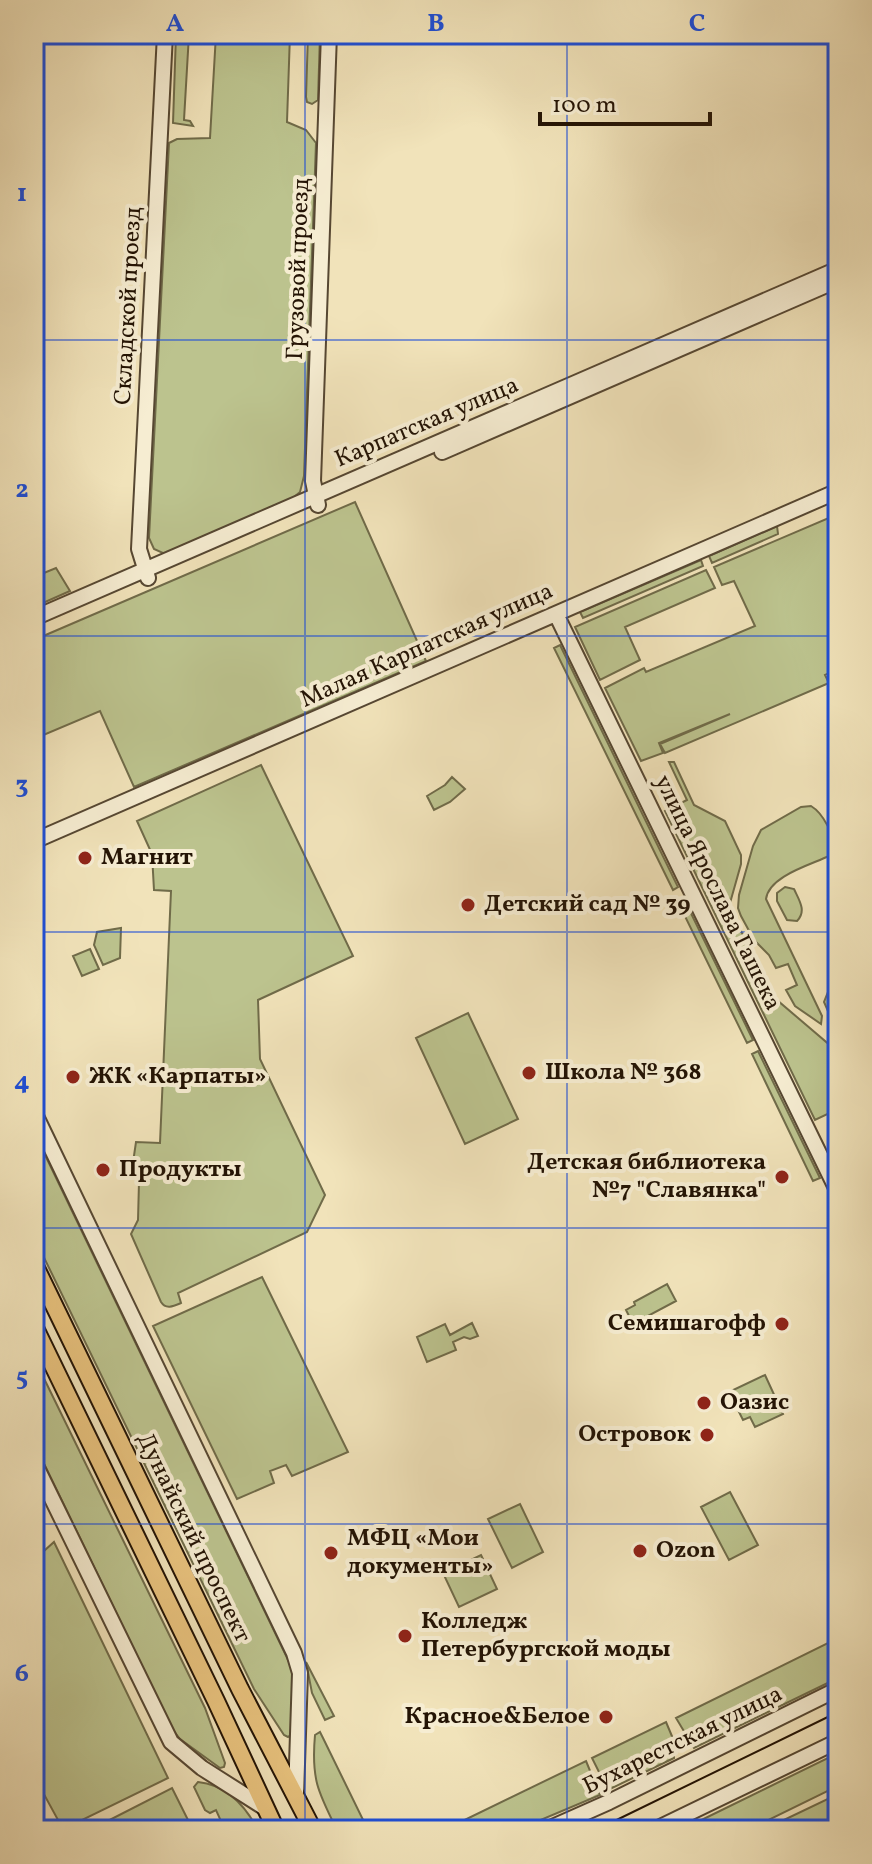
<svg xmlns="http://www.w3.org/2000/svg" width="872" height="1864" font-family="Vollkorn,serif">
<rect width="100%" height="100%" fill="#f1e3ba"/>
<filter id="stains"><feTurbulence type="fractalNoise" baseFrequency=".0025" numOctaves="4"/><feColorMatrix values="0 0 0 0 .2 0 0 0 0 .09 0 0 0 0 .02 0 0 0 .5 -.17"/></filter>
<radialGradient id="worn" r=".72"><stop offset=".6" stop-color="#630" stop-opacity="0"/><stop offset="1" stop-color="#630" stop-opacity=".3"/></radialGradient>
<path fill="#bcc38e" stroke="#706b49" stroke-width="2" d="M176,34H189L184,120L190,121L193,126L173,123Z
M216,34H290L287,122L306,130L316,143L304,476L300,492L288,502L165,554L154,549L149,538L169,143L177,139L210,138Z
M308,34H320L318,100L312,104L307,102L306,97Z
M355,502L426,661L134,787L100,711L34,739V640Z
M838,514V669L825,675L829,683L665,753L660,744L730,714L659,743L663,753L641,761L605,688L644,668L646,672L755,626L734,581L722,585L714,567Z
M777,526L778,534L712,563L709,556Z
M701,560L703,566L583,618L580,612Z
M56,568L70,591L34,607V577Z
M706,570L715,588L625,627L640,660L600,680L575,627Z
M560,645L678,887L673,890L554,648Z
M669,762H674L694,805L725,821L741,855V864L730,903L731,912L777,1000L832,1047L838,1058V1089L834,1090L836,1095L830,1098L836,1110L815,1120L665,811L687,800Z
M261,765L353,956L258,1000L260,1059L325,1195L307,1232L178,1293L181,1303C174,1306 166,1310 161,1302L131,1234L138,1220L139,1182L131,1176L136,1142L160,1143L171,891L154,890L152,854L137,821Z
M452,777L465,789L450,802L434,810L427,796L445,785Z
M811,806C823,813 835,836 835,851L829,856C810,865 769,876 766,899L822,1016L821,1024L795,1006L786,990L797,985L788,964L776,968L769,955L754,940L741,916L738,908L739,895L753,846L761,830L801,807Z
M785,887L794,889C799,900 807,911 797,921L787,920L777,901V893Z
M684,899L753,1040L747,1043L678,902Z
M121,928L120,958L103,965L94,945L97,932Z
M90,949L99,969L82,976L73,956Z
M838,986V1034L824,1002L828,992Z
M468,1013L518,1119L465,1144L416,1038Z
M758,1051L820,1178L813,1181L752,1054Z
M34,1132L291,1666L294,1680L292,1734L288,1737L284,1735L254,1689L34,1237Z
M262,1277L348,1452L292,1476L286,1465L270,1471L274,1483L237,1499L153,1326Z
M667,1284L676,1301L633,1324L626,1310L635,1305L634,1302Z
M472,1323L478,1336L470,1339L464,1337L453,1342L456,1350L427,1362L417,1337L445,1324L450,1335Z
M34,1358L205,1708L225,1763L224,1767L220,1768L180,1739L173,1730L34,1443Z
M765,1375L783,1414L755,1427L750,1417L743,1420L729,1392Z
M730,1492L758,1545L729,1560L701,1507Z
M520,1504L543,1552L512,1568L488,1519Z
M54,1542L168,1778L74,1824L58,1820L34,1776V1560Z
M481,1555L497,1589L459,1607L443,1573Z
M838,1638V1678L694,1748L676,1718Z
M306,1662L334,1716L325,1720L312,1693Z
M666,1722L674,1741V1758L608,1790L592,1758Z
M320,1732L323,1738L368,1830H337C318,1792 311,1779 315,1735Z
M838,1753V1786L748,1830H681Z
M586,1761L600,1795L517,1830H444Z
M198,1782C227,1785 245,1805 258,1830H225L216,1810L210,1813L205,1810L194,1787Z
M172,1788L193,1830H90Z
M838,1794V1830H763Z"/>
<g fill="none" stroke-linecap="round" stroke-linejoin="round">
<g stroke="#564732" stroke-width="18">
<path id="minor" d="M442,452L838,280
M318,505L313,481L329,34
M148,578L139,549L165,34
M556,614L838,1192
M34,618L838,269
M34,841L838,491
M34,1112L294,1653L300,1673L296,1795
M34,1462L171,1742L202,1768L265,1808
M546,1830L609,1802L838,1689
M654,1830L838,1741"/>
</g>
<g stroke="#231304" stroke-width="20">
<path id="major" d="M34,1264L240,1689L313,1830
M34,1326L216,1701L276,1830"/>
</g>
<use href="#minor" stroke="#f6edd2" stroke-width="14"/>
<use href="#major" stroke="#e8c27d" stroke-width="16"/>
<path stroke="#231304" stroke-width="2" d="M596,1830L838,1712"/>
</g>
<path fill="none" stroke="#1d4ed8" stroke-width="2" stroke-opacity="0.55" d="M305,34V1830M567,34V1830M34,340H838M34,636H838M34,932H838M34,1228H838M34,1524H838"/>
<g fill="#8f2418" stroke="#f6edd2" stroke-width="3">
<circle cx="85" cy="858" r="8"/>
<circle cx="468" cy="905" r="8"/>
<circle cx="529" cy="1073" r="8"/>
<circle cx="73" cy="1077" r="8"/>
<circle cx="103" cy="1170" r="8"/>
<circle cx="782" cy="1177" r="8"/>
<circle cx="782" cy="1324" r="8"/>
<circle cx="704" cy="1403" r="8"/>
<circle cx="707" cy="1435" r="8"/>
<circle cx="640" cy="1551" r="8"/>
<circle cx="331" cy="1553" r="8"/>
<circle cx="405" cy="1636" r="8"/>
<circle cx="606" cy="1717" r="8"/>
</g>
<g text-anchor="middle" dominant-baseline="central" stroke-width="8" stroke-linejoin="round" paint-order="stroke">
<g font-size="24" fill="#231304" stroke="#f6edd2">
<text transform="translate(299 269) rotate(-88)">Грузовой проезд</text>
<text transform="translate(129 306) rotate(-87)">Складской проезд</text>
<text transform="translate(427 423) rotate(-23)">Карпатская улица</text>
<text transform="translate(427 646) rotate(-24)">Малая Карпатская улица</text>
<text transform="translate(717 893) rotate(64)">улица Ярослава Гашека</text>
<text transform="translate(193 1538) rotate(64)">Дунайский проспект</text>
<text transform="translate(683 1741) rotate(-26)">Бухарестская улица</text>
</g>
<g font-size="24" font-weight="bold" fill="#231304" stroke="#f6edd2" text-anchor="start">
<text x="101" y="858">Магнит</text>
<text x="484" y="905">Детский сад № 39</text>
<text x="545" y="1073">Школа № 368</text>
<text x="89" y="1077">ЖК «Карпаты»</text>
<text x="766" y="1163" text-anchor="end">Детская библиотека<tspan x="766" dy="28">№7 "Славянка"</tspan></text>
<text x="119" y="1170">Продукты</text>
<text x="766" y="1324" text-anchor="end">Семишагофф</text>
<text x="720" y="1403">Оазис</text>
<text x="691" y="1435" text-anchor="end">Островок</text>
<text x="347" y="1539">МФЦ «Мои<tspan x="347" dy="28">документы»</tspan></text>
<text x="656" y="1551">Ozon</text>
<text x="421" y="1622">Колледж<tspan x="421" dy="28">Петербургской моды</tspan></text>
<text x="590" y="1717" text-anchor="end">Красное&amp;Белое</text>
</g>
</g>
<rect width="872" height="1864" fill="none" stroke="#f1e3ba" stroke-width="88"/>
<path d="M540 112v12h170v-12" fill="none" stroke="#231304" stroke-width="4"/>
<text x="552" y="112" font-size="24" fill="#231304" stroke="#f6edd2" stroke-width="6" paint-order="stroke">100 m</text>
<rect x="44" y="44" width="784" height="1776" fill="none" stroke="#1d4ed8" stroke-width="3"/>
<g font-size="26" text-anchor="middle" font-weight="bold" fill="#1d4ed8">
<text x="175" y="31">A</text>
<text x="436" y="31">B</text>
<text x="697" y="31">C</text>
<text x="22" y="201">1</text>
<text x="22" y="497">2</text>
<text x="22" y="793">3</text>
<text x="22" y="1089">4</text>
<text x="22" y="1385">5</text>
<text x="22" y="1681">6</text>
</g>
<rect width="100%" height="100%" filter="url(#stains)"/>
<rect width="100%" height="100%" fill="url(#worn)"/>
</svg>
